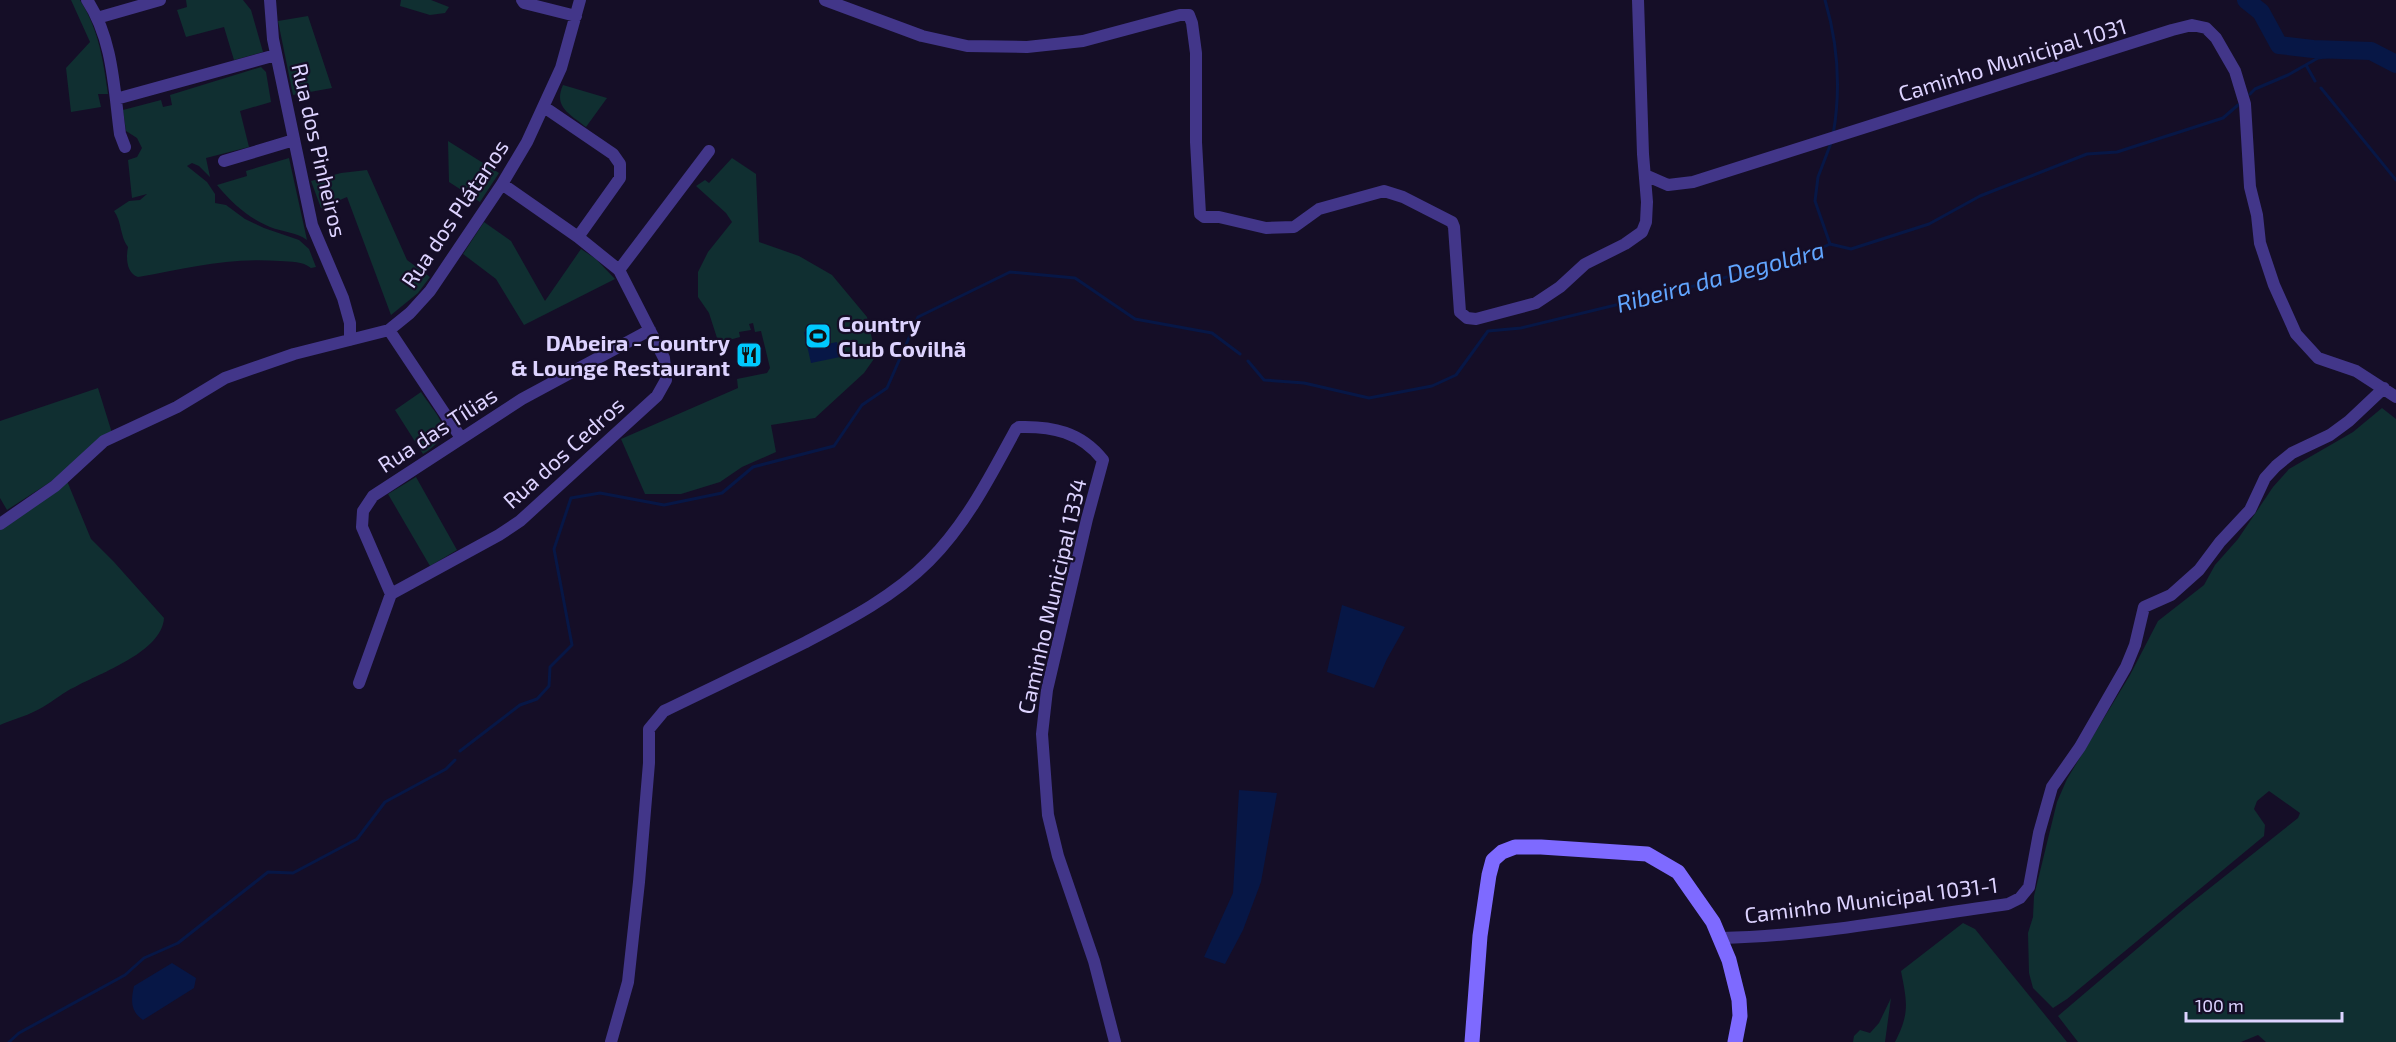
<svg xmlns="http://www.w3.org/2000/svg" width="2396" height="1042" font-family="'Exo 2',sans-serif">
<rect width="100%" height="100%" fill="#150e27"/>
<path fill="#102f31" d="M71,0H80C99,30 103,60 108,94H98L101,107L71,112L66,68L90,42Z
M186,0H243L251,10L263,52L234,60L224,27L186,37L177,10L187,7Z
M401,0H431L449,7L445,13L430,15L400,6Z
M308,16L332,88L293,95L278,21Z
M261,67L266,72L271,102L240,111L249,147L206,158L210,177L199,166L192,163L187,166L207,182L215,194V203L226,205L245,219L264,228L299,240L309,249L316,267L311,268C302,261 292,262 280,261C227,257 189,268 138,277C126,273 126,257 128,247C120,237 122,222 114,211L129,201L140,200L147,194L132,198L128,160L137,157L142,148L137,138L126,131L123,110L161,100L163,107L172,105L170,95Z
M563,85L607,98L586,127C570,114 553,107 563,85Z
M448,141L499,173L480,202L449,182Z
M289,158L307,240C296,232 283,232 270,227C247,217 233,204 217,185L247,176L246,171Z
M732,158L756,174L759,242L799,256L832,275L867,317L876,356L864,373L815,418L771,425L776,452L742,467L720,482L681,494H645L621,439L738,388L737,379L767,373L770,368L761,331L755,332L753,323L749,324L751,330L739,332L740,337L729,340L730,346L725,350L721,338H717L709,313L698,297V272L708,252L732,222L726,213L696,186L705,180L709,183Z
M367,170L407,260L430,277L418,293L391,315L347,197L321,208L311,181L341,173Z
M484,222L511,241L545,301L581,249L596,259L615,279L524,325L496,279L463,254Z
M98,388L112,433L58,477L7,510L0,498V421Z
M421,392C439,419 458,432 423,454L395,410Z
M2382,408L2396,419V1042H2266L2258,1035L2241,1042H2078L2058,1016L2186,907L2298,818L2300,813L2269,791L2257,801L2254,809L2265,825L2264,836L2067,999L2053,1008L2033,988L2029,973L2028,933L2033,917L2034,896L2057,802L2067,779L2130,675L2158,621L2204,585L2215,565L2238,539L2273,487L2289,469L2353,432Z
M416,477L457,550L430,566L388,494Z
M67,481L91,539L114,562L164,618C162,652 100,673 75,687C63,692 54,701 43,707C30,715 14,719 0,725V530Z
M1963,923L1975,929L2067,1042H1895C1910,1013 1907,1002 1901,971Z
M1891,998L1885,1042H1853L1854,1036L1860,1030L1870,1033L1879,1023Z"/>
<path fill="#071746" d="M820,329L822,345L837,342L840,357L811,363L804,332Z
M1342,605L1405,627L1387,659L1374,688L1327,672Z
M1239,790L1277,793L1261,882L1243,930L1225,964L1204,957L1233,893Z
M172,963L196,978L194,988L143,1020C130,1011 131,1000 134,986Z"/>
<g fill="none" stroke-linecap="round" stroke-linejoin="round">
<path stroke="#071746" stroke-width="3" d="M1825,0C1838,44 1841,90 1833,135
M2306,65L2315,81
M2321,88L2396,180
M2250,94L2255,89L2288,75L2318,58L2371,51
M1830,244L1815,201L1818,177L1831,143
M1248,361L1264,380L1304,383L1369,398L1432,386L1456,375L1488,331L1521,328L1694,286L1804,256L1830,244L1851,249L1929,224L1980,196L2087,154L2117,152L2223,118L2238,105
M460,751L520,705L537,699L549,686L550,667L572,645L554,549L571,498L600,493L664,505L722,493L753,467L834,446L862,405L887,388L918,317L1010,272L1075,278L1135,319L1212,333L1240,354
M9,1042L19,1033L125,975L144,958L178,943L268,872L293,873L357,839L385,802L446,769L455,760"/>
<path stroke="#071746" stroke-width="18" d="M2246,0L2261,12L2279,45L2313,49L2371,51L2396,64"/>
<path stroke="#423689" stroke-width="12" d="M87,0C113,39 114,89 120,134L125,147
M270,0L273,39L312,225L343,298L350,323V340
M522,0L524,3L576,16
M825,0L922,36L967,46L1027,47L1083,41L1180,15H1189L1192,23L1196,53V142L1200,214L1204,217H1219L1266,228L1294,227L1319,209L1384,191L1403,197L1452,222L1454,227L1460,312L1467,318L1476,319L1536,303L1560,287L1585,264L1625,244L1642,232L1646,222L1647,202L1643,154L1638,0
M97,18L160,0
M116,99L276,55
M544,107L613,154L620,164V178L578,237
M224,161L294,140
M1645,175L1668,185L1693,182L2172,30L2192,25L2206,28L2216,38L2235,71L2245,104L2250,187L2257,215L2260,243L2274,285L2296,334L2318,358L2356,371L2396,397
M619,270L709,151
M389,330L461,438
M0,524L55,486L104,441L177,407L225,378L294,354L389,330L410,313L430,291L502,184L527,142L561,68L580,0
M391,594L362,527L363,511L373,496L522,399L650,330
M359,683L391,594L499,535L520,521L657,396L666,380L664,358L619,270L578,237L502,184
M1721,938C1817,936 1912,917 2008,904L2020,898L2029,887L2039,833L2052,787L2080,747L2126,667L2135,645L2144,607L2171,595L2199,570L2220,542L2250,510L2265,478L2276,466L2292,453L2330,435L2349,421L2384,388
M611,1042L628,982L639,882L649,763V729L664,711C711,688 758,666 804,643C848,620 893,597 929,561C967,523 991,475 1016,429L1019,427C1052,426 1081,432 1103,460L1087,519L1047,690L1042,734L1048,815L1058,856L1094,961L1115,1042"/>
<path stroke="#7e6aff" stroke-width="15" d="M1472,1042L1480,936L1489,875L1493,860L1502,852L1515,847H1541L1647,854L1678,872L1713,922L1729,960L1739,1000L1740,1016L1735,1042"/>
</g>
<defs>
<g id="stadium-square" transform="scale(1.35)"><rect x="-9" y="-9" width="18" height="18" rx="4" fill="#00c9fe" stroke="#150e27"/><path d="M0-5a6.5 5 0 1 0 0 10a6.5 5 0 1 0 0-10ZM-3.5-1.8h7v3.6h-7Z" fill="#111"/></g>
<g id="restaurant-square" transform="scale(1.35)"><rect x="-9" y="-9" width="18" height="18" rx="4" fill="#00c9fe" stroke="#150e27"/><path d="M-5-6h1v4h1v-4h1v4h1v-4h1v5L-1.5 .5V6h-2V.5L-5-1ZM5-6V6H3V1.5H1.5Q1.5-4 5-6Z" fill="#111"/></g>
</defs>
<g fill-rule="evenodd">
<use href="#stadium-square" x="818" y="336"/>
<use href="#restaurant-square" x="749" y="355"/>
</g>
<g text-anchor="middle" dominant-baseline="central" stroke-width="4.5" stroke-linejoin="round" paint-order="stroke">
<g font-size="22" fill="#ddd3ff" stroke="#150e27">
<text transform="translate(2012 59) rotate(-17)">Caminho Municipal 1031</text>
<text transform="translate(320 150) rotate(77)">Rua dos Pinheiros</text>
<text transform="translate(454 213) rotate(-56)">Rua dos Plátanos</text>
<text transform="translate(437 429) rotate(-33)">Rua das Tílias</text>
<text transform="translate(563 452) rotate(-42)">Rua dos Cedros</text>
<text transform="translate(1051 596) rotate(-77)">Caminho Municipal 1334</text>
<text transform="translate(1871 899) rotate(-7)">Caminho Municipal 1031-1</text>
</g>
<g font-size="22" font-weight="bold" fill="#ddd3ff" stroke="#150e27" text-anchor="start">
<text x="838" y="323">Country<tspan x="838" dy="25">Club Covilhã</tspan></text>
<text x="730" y="342" text-anchor="end">DAbeira - Country<tspan x="730" dy="25">&amp; Lounge Restaurant</tspan></text>
</g>
<g font-size="24" font-style="italic" fill="#61a5ff" stroke="#150e27">
<text transform="translate(1720 276) rotate(-15)">Ribeira da Degoldra</text>
</g>
</g>
<path d="M2186 1012v9h156v-9" fill="none" stroke="#ddd3ff" stroke-width="3"/>
<text x="2195" y="1012" font-size="18" fill="#ddd3ff" stroke="#150e27" stroke-width="4.5" paint-order="stroke">100 m</text>
</svg>
